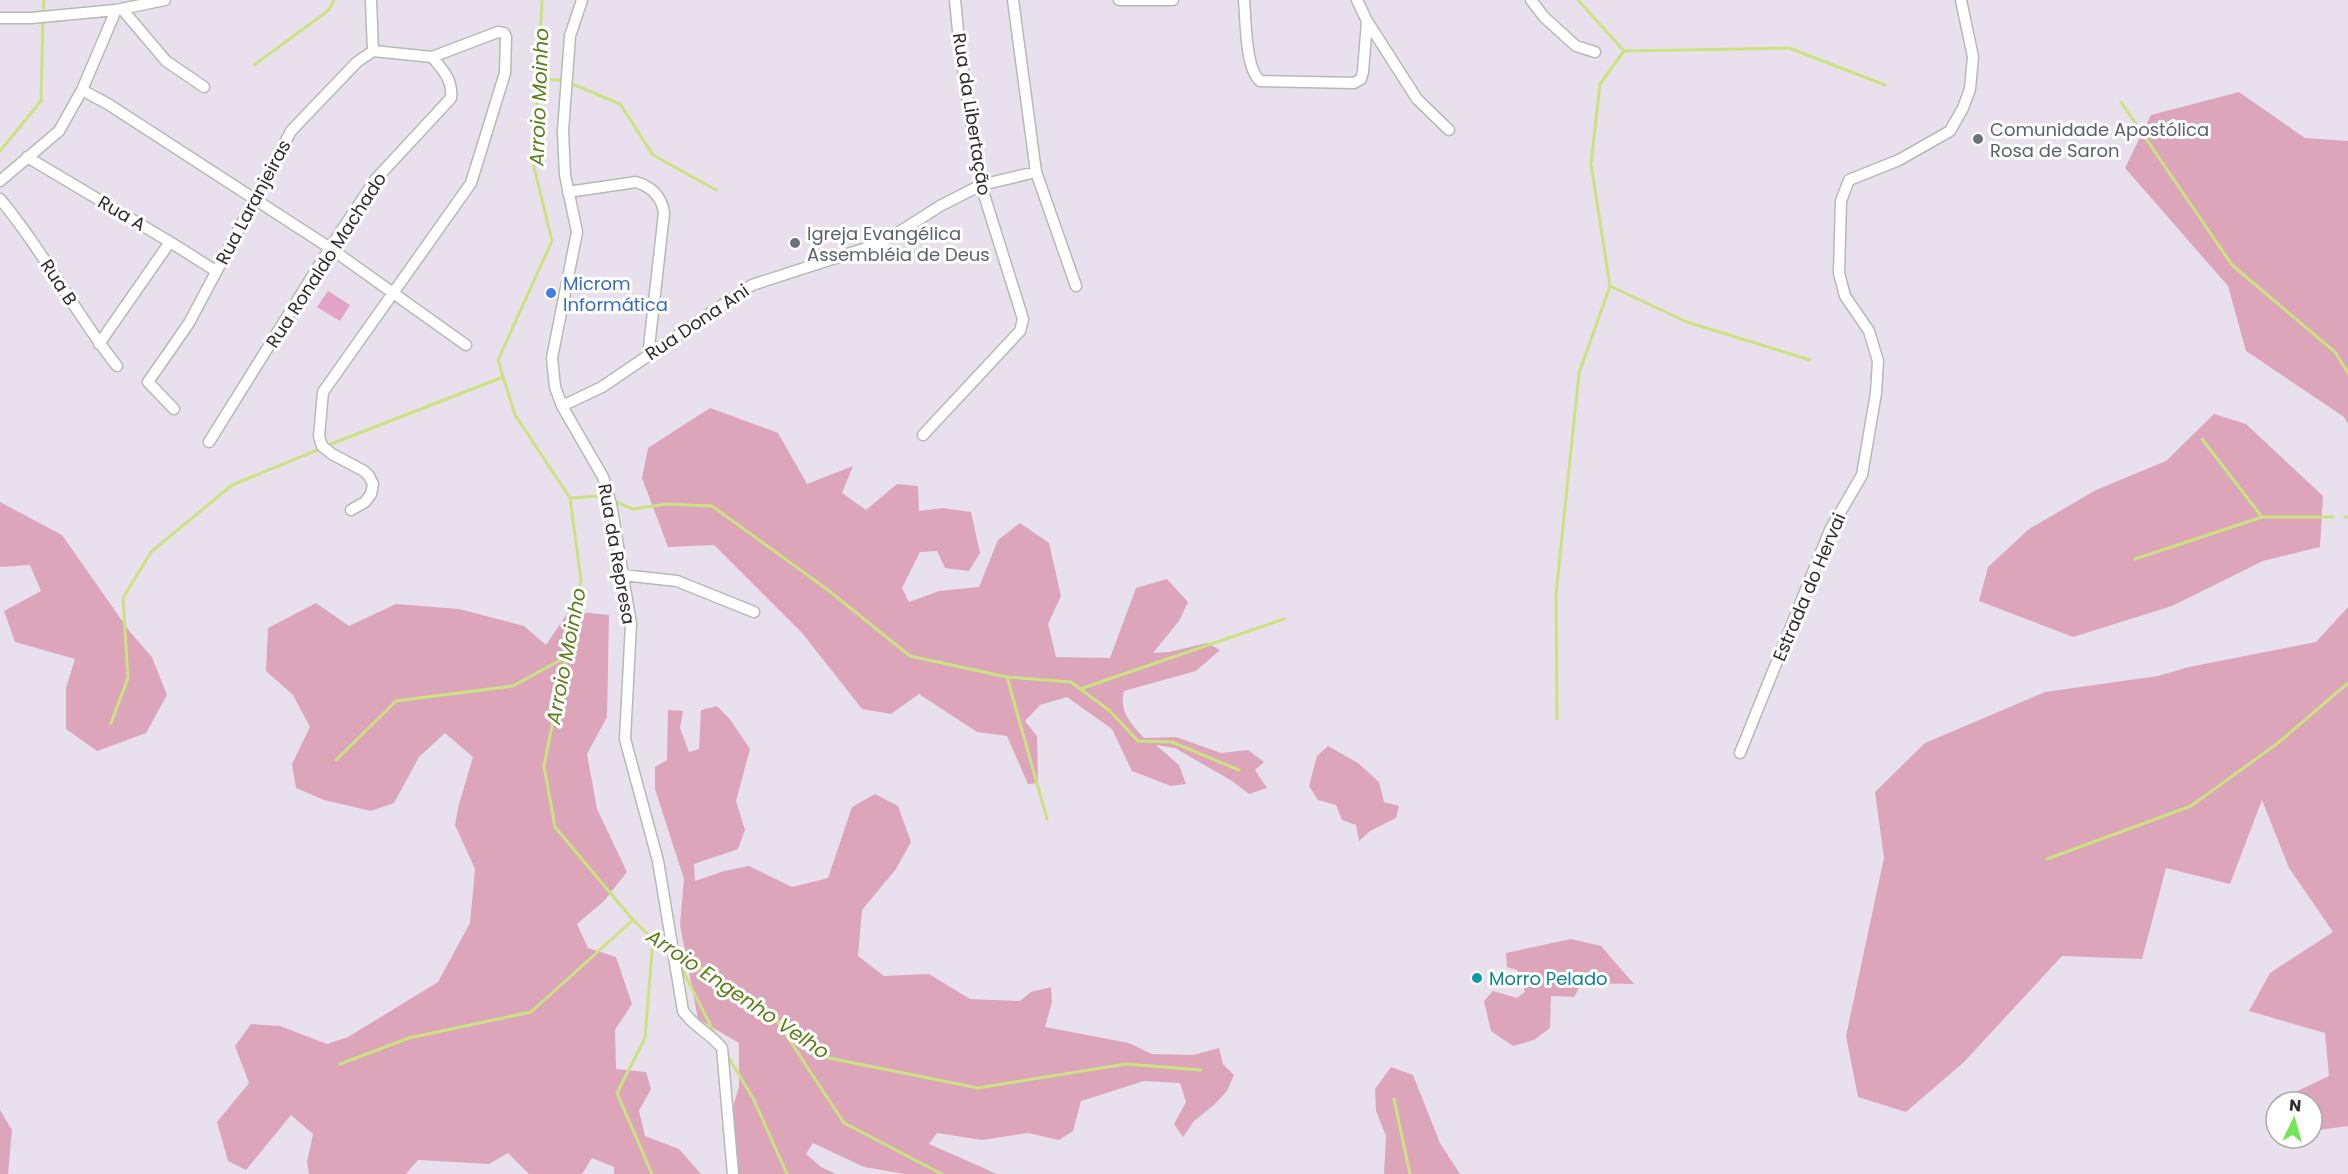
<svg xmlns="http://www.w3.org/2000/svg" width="2348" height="1174" font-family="Poppins,sans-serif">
<rect width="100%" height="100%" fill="#e8e1ed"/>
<path fill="#dda5b9" d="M2239,92L2305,138L2348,141V424L2344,417L2246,351L2228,286L2125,168L2151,115Z
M710,408L778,433L807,484L853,466L842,493L866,510L897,484L918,486L919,511L943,508L971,512L980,553L969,571L945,568L937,551L920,552L902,588L909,602L939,591L979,587L998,540L1020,523L1049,543L1061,596L1048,624L1056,657L1110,658L1136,588L1167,579L1188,602L1179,621L1153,653L1169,652L1207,643L1220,650L1196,671L1124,691C1119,712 1130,722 1144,738L1176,737L1221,753L1248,750L1264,762L1255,770L1267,788L1249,794L1232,781L1175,748L1156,745L1179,765L1186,784L1171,786L1132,771L1112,729L1067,697L1040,705L1025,721L1037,736L1038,783L1028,784L1007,736L977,732L919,694L891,714L862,709L803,634L714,545L668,547L642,478L648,448Z
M2214,414L2246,424L2323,496L2320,547L2263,561L2172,606L2073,637L1979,601L1988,567L2029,529L2096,490L2166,461Z
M0,502L62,535L130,632L152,657L167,695L146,733L97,751L66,729V688L75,659L15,642L4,611L41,591L30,565L0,567Z
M316,603L349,626L396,604L459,609L524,626L546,645L569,611L609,615L607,717L587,754L597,809L627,872L604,901L577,924L588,948L616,957L632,1004L615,1030L616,1069L646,1072L651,1089L639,1111L645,1136L679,1149L701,1174H614V1167L592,1158L582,1174H529L508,1153L489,1164L418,1160L406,1174H309L307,1162L313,1134L291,1115L246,1170L228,1161L217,1122L249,1083L235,1046L251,1024L280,1026L327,1044L348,1037L438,982L470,923L475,869L455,825L459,804L473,757L445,733L419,757L394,803L371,811L324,800L296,788L292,764L310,727L293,695L266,671L268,628Z
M2348,607V1126L2312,1131V1102H2285L2283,1098L2329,1076L2325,1033L2249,1011L2270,973L2333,932L2289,868L2262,800L2230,884L2166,868L2142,959L2062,956L1964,1062L1906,1112L1858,1097L1846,1036L1884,858L1875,792L1925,743L2045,692L2158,676L2189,667L2316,642Z
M717,706L729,718L750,749L736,801L745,830L738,849L694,864L695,881L724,871L749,866L792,887L828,878L852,807L875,794L898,806L911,842L896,869L862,910L858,956L884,976L929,974L970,999L1020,1001L1031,992L1051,987L1052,1002L1045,1027L1129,1043L1152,1054L1193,1055L1219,1048L1223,1064L1234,1075L1227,1091L1214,1105L1194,1121L1183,1137L1174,1124L1186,1102L1180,1083L1144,1081L1081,1101L1073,1131L1059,1140L1028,1133L982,1140L937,1133L929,1144L997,1174H905L864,1167L813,1143L806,1154L821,1167L836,1174H738L728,1123L739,1087V1043L698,1019L680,925L684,879L655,789V767L667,760L668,710L683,711L680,728L689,752L699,749L701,710Z
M1328,746L1358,763L1379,782L1384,802L1399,806L1396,818L1370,831L1359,841L1356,825L1342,820L1336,805L1318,800L1309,786L1317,756Z
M1571,939L1601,946L1634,984L1582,983L1574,997L1551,996L1550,1028L1534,1040L1513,1046L1491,1031L1484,1001L1493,991L1517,998L1525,992L1517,970L1507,967L1506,953Z
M1391,1067L1413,1075L1440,1143L1460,1174H1384L1386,1136L1376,1111L1375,1089Z
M0,1110L12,1130L8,1174H0Z"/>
<path fill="#e2a2c9" d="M328,291L350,305L340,321L317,307Z"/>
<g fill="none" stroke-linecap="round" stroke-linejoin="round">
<path stroke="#cbe281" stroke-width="3" d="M542,0L534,167L552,241L498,360L515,415L570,498L581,580L544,766L555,827L633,920L653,939L669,948
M43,14L44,0
M1624,51L1789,48L1885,85
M254,65L329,10L334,0
M539,78L564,81
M570,83L620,104L653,155L716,190
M2121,102L2232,265L2335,352L2348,373
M0,151L41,101L43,20
M1610,286L1687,322L1810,360
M2202,439L2262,517
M326,446L503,377
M570,498L600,496L607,499
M613,501L633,509L667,504L712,506L828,590L910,656L1007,677L1071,682L1110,711L1138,741L1172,742L1239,770
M2345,517H2348
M2135,559L2262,517H2333
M1007,677L1047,819
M1080,689L1284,619
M1557,719L1556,594L1579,373L1610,286L1591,164L1600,84L1624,51L1578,0
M111,723L128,678L123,598L151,552L232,485L320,449
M336,760L396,701L513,686L566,657
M2047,859L2191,806L2278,743L2348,683
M677,953L739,992L829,1058L978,1088L1126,1064L1201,1070
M680,965L716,1036
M777,1021L844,1123L942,1174
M727,1055L753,1098L787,1174
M340,1064L409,1038L531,1012L633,920
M1394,1099L1410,1174
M652,1174L617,1093L645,1038L653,939"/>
<g stroke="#b4bbb2" stroke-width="13">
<path id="minor" d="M582,0L570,36L563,131L565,175L577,232L552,358L555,387L562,406L603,477L611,504L631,624L625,739L658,861L683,1011C695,1028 710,1033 722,1048L733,1174
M1013,0L1036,172L1076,286
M1119,0H1173
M1244,0C1246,20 1245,68 1260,81L1354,83L1361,79L1363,72L1367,21
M1357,0L1367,21L1417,99L1449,130
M1531,0L1544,17L1576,46L1595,52
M122,9L166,61L204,87
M0,18H31L116,10
M82,90L108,104L330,248L466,345
M27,157L170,242L216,271
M0,181L59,131L82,90L116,10L165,0
M568,192L636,182C652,187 662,197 664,213L648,356
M0,199C44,252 75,313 117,366
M99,344L170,242
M562,406L602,387L752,285L882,243L940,206L981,185L1036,172
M174,409L148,382L189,323L291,131L357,62L373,51L371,0
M923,435L1020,331L1023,319L981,185L960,51L955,0
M209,442L330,248L375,180L451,98C453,80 443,70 432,57
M351,510L365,502L371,494L373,484L369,476L364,471L332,454L322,446L319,436L323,392L471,183L505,73L506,37L504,33L498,32L432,57L373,51
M623,575L677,581L754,612
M1740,753L1830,530L1862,475L1876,393L1878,361L1869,331L1845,296L1839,273L1841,201L1849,180L1899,160L1950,131L1963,108L1970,89L1973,57L1961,0"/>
</g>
<use href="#minor" stroke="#fff" stroke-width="10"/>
</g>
<g fill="#6b7280" stroke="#fff" stroke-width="2">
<circle cx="1978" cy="139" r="6"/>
<circle cx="795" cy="243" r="6"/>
</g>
<circle fill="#3f7fe0" stroke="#fff" stroke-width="2" cx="551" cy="293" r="6"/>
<circle fill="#0f9aa8" stroke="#fff" stroke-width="2" cx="1477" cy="978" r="6"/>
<g text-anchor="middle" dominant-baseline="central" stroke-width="6" stroke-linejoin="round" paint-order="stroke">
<g font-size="18" fill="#2d2d2d" stroke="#fff">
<text transform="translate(972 114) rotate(81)">Rua da Libertação</text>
<text transform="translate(253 202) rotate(-62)">Rua Laranjeiras</text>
<text transform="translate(122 213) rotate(30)">Rua A</text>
<text transform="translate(326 260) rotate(-57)">Rua Ronaldo Machado</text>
<text transform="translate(59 282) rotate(57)">Rua B</text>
<text transform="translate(697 322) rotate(-34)">Rua Dona Ani</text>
<text transform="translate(617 554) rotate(80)">Rua da Represa</text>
<text transform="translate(1809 587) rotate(-67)">Estrada do Hervai</text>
</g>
<g font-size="18" fill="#5b616d" stroke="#fff" text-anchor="start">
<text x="1990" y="129">Comunidade Apostólica<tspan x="1990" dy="21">Rosa de Saron</tspan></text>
<text x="807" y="233">Igreja Evangélica<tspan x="807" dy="21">Assembléia de Deus</tspan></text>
</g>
<g font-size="18" fill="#366cbe" stroke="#fff" text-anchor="start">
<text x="563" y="283">Microm<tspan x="563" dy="21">Informática</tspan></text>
</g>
<g font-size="18" fill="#0d838f" stroke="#fff" text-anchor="start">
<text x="1489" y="978">Morro Pelado</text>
</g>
<g font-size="20" font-style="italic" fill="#5e7e1b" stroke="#fff">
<text transform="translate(539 97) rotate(-88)">Arroio Moinho</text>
<text transform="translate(566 656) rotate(-79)">Arroio Moinho</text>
<text transform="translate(738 994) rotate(34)">Arroio Engenho Velho</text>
</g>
</g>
<g transform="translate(2294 1120) rotate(5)"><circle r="28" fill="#ffffff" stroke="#ababab" stroke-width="1.5"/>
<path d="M0-4.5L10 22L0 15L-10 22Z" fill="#74e655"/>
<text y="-9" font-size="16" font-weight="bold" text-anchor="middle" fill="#2d2d2d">N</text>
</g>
</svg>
